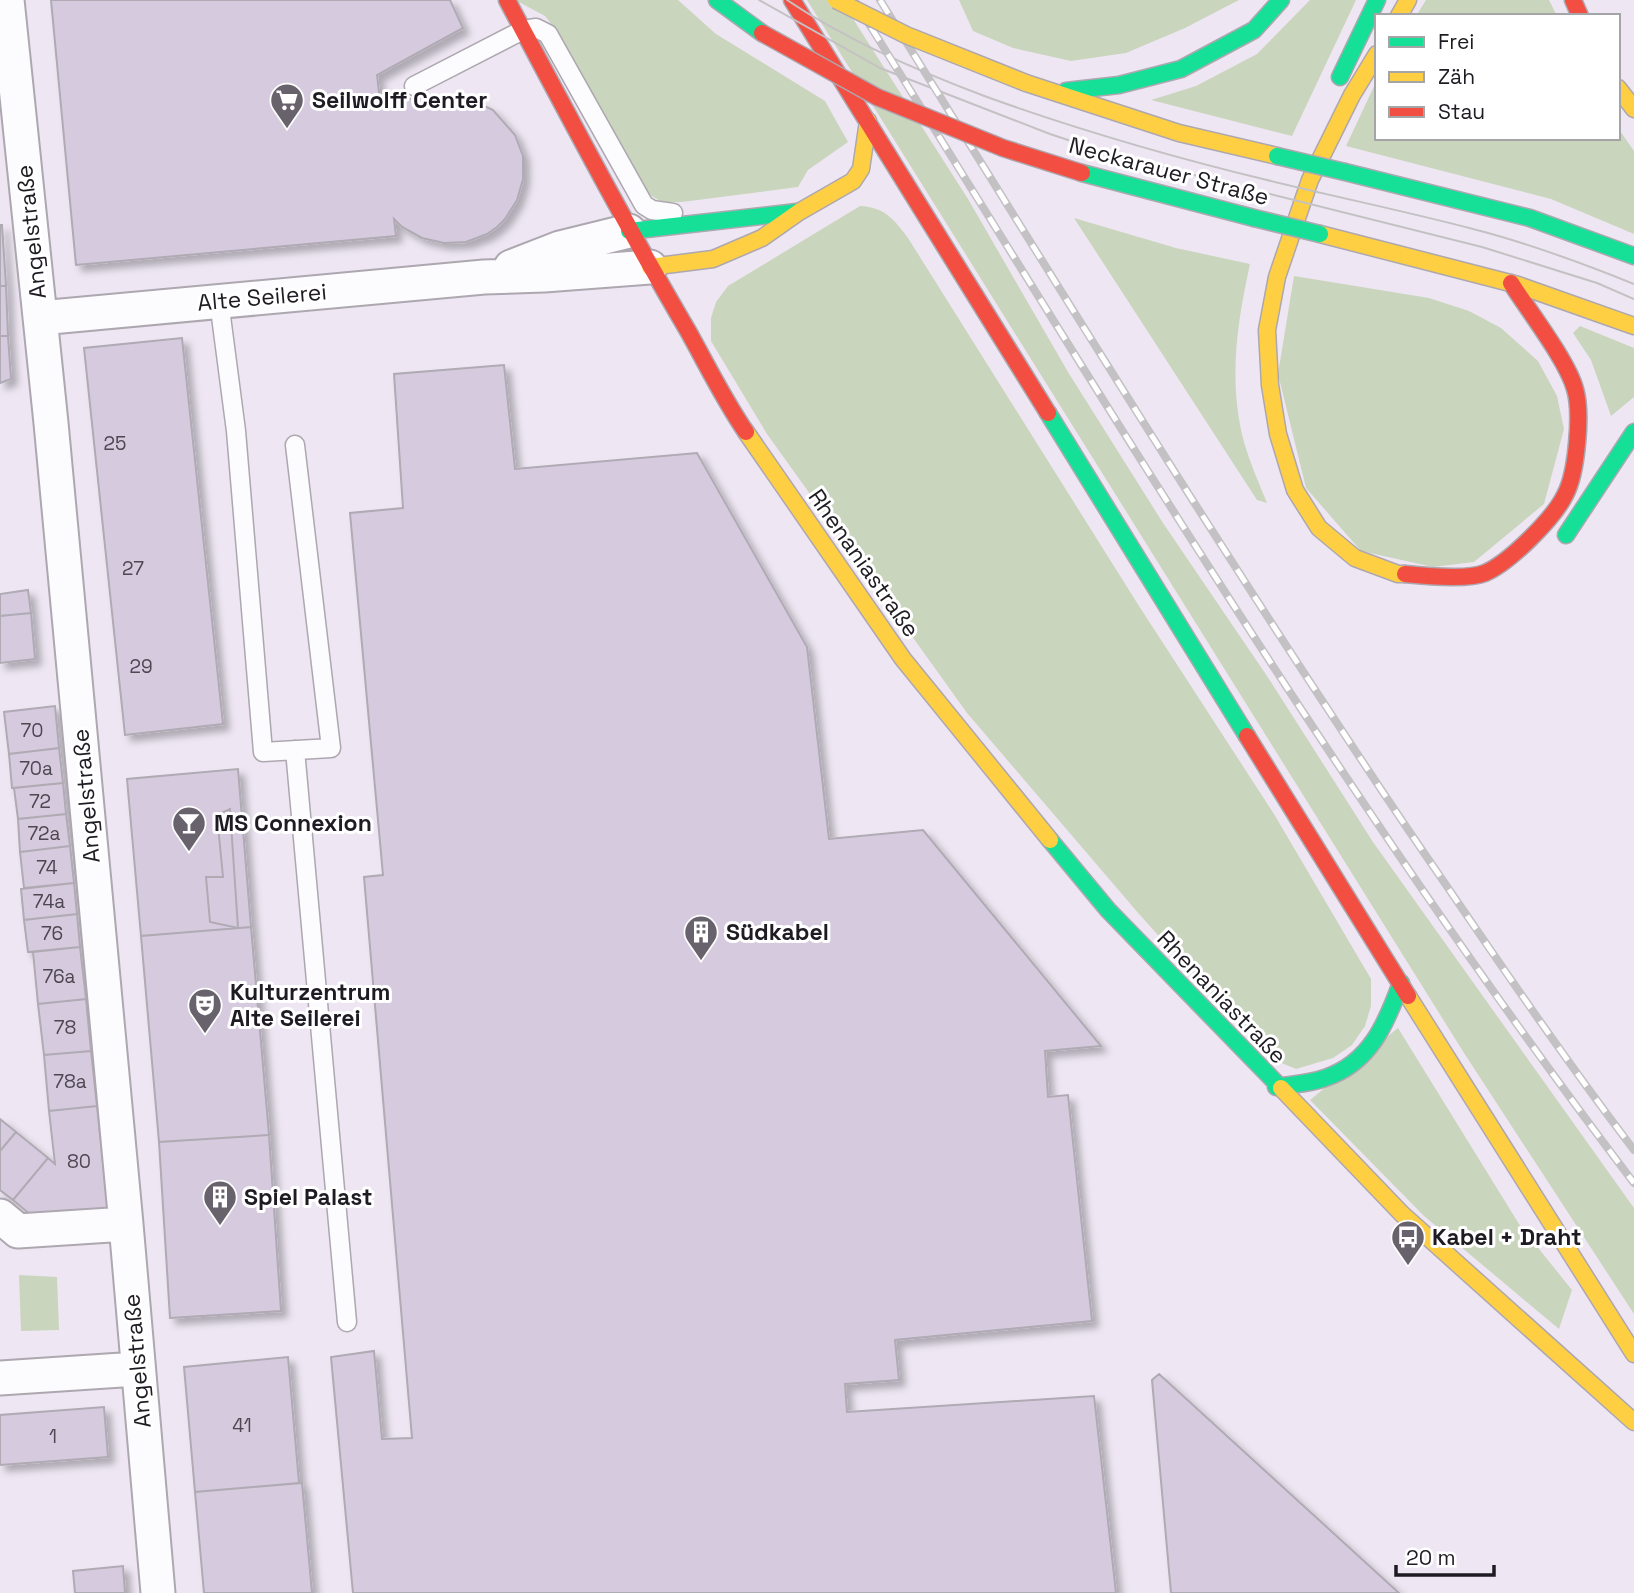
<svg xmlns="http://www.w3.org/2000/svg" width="1634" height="1593" font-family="'Space Grotesk',sans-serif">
<defs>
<filter id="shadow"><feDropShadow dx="6" dy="6" stdDeviation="3.5" flood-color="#0004"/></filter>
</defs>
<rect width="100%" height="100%" fill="#eee7f3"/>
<path fill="#cad5bd" d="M515,0H678L716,34L825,101L848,142L808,170L798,187L682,202H662L648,194L560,35L545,16Z
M807,0H841L968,199L1068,372L1163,523L1269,679L1373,842L1634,1208V1314L1464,1053Z
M959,0H1239L1185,28L1126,53L1071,61L1013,48L973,31Z
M1310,0H1356L1292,136L1151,100L1196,86L1257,54Z
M1426,0H1549L1557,16H1416Z
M1377,80V138H1618V128L1634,151V234L1551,199L1346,146Z
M860,206C884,207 894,219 908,238L1139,606L1274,814L1371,979V1006L1365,1026L1352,1045L1333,1058L1296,1069L1272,1059L1250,1037L1139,914L967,713L767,434L711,341V318L716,302L728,286Z
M1074,218L1176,248L1250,264C1237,323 1228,382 1244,442C1250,463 1259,483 1267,503L1257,500Z
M1294,276L1429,298L1469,311L1501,328L1538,361L1557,396L1564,429L1544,504L1474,562L1433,567L1361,551L1306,488L1278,374Z
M1580,326L1634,348V397L1611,416L1591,360L1573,333Z
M1398,1028L1519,1224L1572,1290L1559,1329L1424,1216L1310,1100Z
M19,1275L57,1277L59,1330L21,1331Z"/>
<path fill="#d6cbde" stroke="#afaab3" stroke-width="2" filter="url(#shadow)" d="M51,0H450L463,28L377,75L380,101L450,96L472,100L493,110L515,135L523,156V179L517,200L505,219L497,227L487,234L466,242L444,243L422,238L402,227L394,219L396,236L76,265Z
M0,225H2L6,286H0Z
M0,286H6L8,336H0Z
M0,336H8L11,379L0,383Z
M182,338L223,724L125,735L84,348Z
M504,365L515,469L697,453L807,647L829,839L923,830L1101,1046L1045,1051L1048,1097L1068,1095L1092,1321L895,1340L899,1380L845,1384L847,1412L1094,1396L1116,1593H353L331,1357L374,1351L382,1439L412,1438L364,877L383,875L350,513L403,508L394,374Z
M28,590L31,613L0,616V594Z
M31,613L35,659L0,663V616Z
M55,706L59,748L9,754L4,712Z
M59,748L63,783L12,788L9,754Z
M238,769L251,927L141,936L127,779Z
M63,783L66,814L18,819L14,788Z
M230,809L238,928L210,922L206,877H223L217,815Z
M66,814L70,846L20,852L18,819Z
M70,846L74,883L24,888L20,852Z
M74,883L77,914L24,920L21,889Z
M77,914L80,947L28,952L24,920Z
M251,927L269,1135L159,1142L141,936Z
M80,947L86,999L38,1004L33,952Z
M86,999L91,1051L44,1055L38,1004Z
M91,1051L97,1106L49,1111L44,1055Z
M97,1106L108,1210L32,1216L13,1200L48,1158L55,1164L49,1111Z
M0,1119L16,1132L0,1151Z
M16,1132L48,1158L13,1200L0,1190V1151Z
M269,1135L281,1311L170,1318L159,1142Z
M288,1357L299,1483L195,1492L184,1367Z
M1159,1374L1399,1593H1171L1152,1380Z
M104,1407L108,1457L0,1465V1415Z
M302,1483L312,1593H204L195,1492Z
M123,1566L125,1593H75L73,1571Z"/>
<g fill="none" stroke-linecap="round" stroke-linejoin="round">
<g stroke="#ada7b0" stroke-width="21">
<path id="lane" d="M414,86L523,30L536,28L548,34L644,205L652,210L673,213
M219,301L236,431L263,752L331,748L295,445
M295,750L347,1322"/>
</g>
<g stroke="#ada7b0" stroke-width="37">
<path id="street" d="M7,0L51,423L126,1224L158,1593
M511,267L560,248L629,231
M40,318L484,277L544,275L650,267
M0,1216L18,1231L126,1224
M0,1378L137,1369"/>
</g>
<g stroke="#ada7b0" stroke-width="19">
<path id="fast" d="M717,0L762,33
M1340,77L1377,0
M1066,91L1119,85L1181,69L1254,30L1281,0
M1345,172L1530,218L1634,256
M1082,173L1254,218
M629,231L797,212
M1048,413L1247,736
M1566,535L1634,432
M1050,840L1108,910L1281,1088
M1276,1087C1292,1084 1309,1084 1325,1078C1370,1063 1386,1024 1401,983"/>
</g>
<g stroke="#ada7b0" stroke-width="19">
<path id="slow" d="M1399,16L1408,0
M1377,54L1352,95L1310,180L1277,277L1267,330L1270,385L1278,434L1295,490L1319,528L1355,558L1398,574H1405
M1026,83L1179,133L1277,156
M1618,88L1634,109
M1320,234L1518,285L1634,326
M650,267L713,259L762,238L799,212L853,181L861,169L868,121
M746,432L903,659L1050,840
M1408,996L1634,1354
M1281,1088L1402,1214L1634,1422"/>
</g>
<g stroke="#ada7b0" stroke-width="19">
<path id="jam" d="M507,0C566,111 624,222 688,331C707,365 724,400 746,432
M792,0L1048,413
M1573,0L1580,16
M1405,574C1424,576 1468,580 1485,573C1509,563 1554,518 1565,495C1577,473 1582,412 1575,389C1567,360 1528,310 1511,283
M1247,736L1408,996"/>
</g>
<use href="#lane" stroke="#fcfbfd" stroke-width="18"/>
<use href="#street" stroke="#fcfbfd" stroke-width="33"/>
<use href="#fast" stroke="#16e098" stroke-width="16"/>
<use href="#slow" stroke="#ffcf43" stroke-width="16"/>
<use href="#jam" stroke="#f24e42" stroke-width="16"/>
<path stroke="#c3c1c3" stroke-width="2" d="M759,0L880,68L1050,134L1101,151L1174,170L1482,247L1597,283L1634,299
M787,0C846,40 920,72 987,97C1079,130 1172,157 1267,180C1335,197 1405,211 1473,229C1528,243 1582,263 1634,284"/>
<g stroke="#c3c1c3" stroke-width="8">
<path id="rail" d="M854,0C1104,400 1348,807 1634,1183
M880,0C1053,278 1224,557 1407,828C1481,936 1554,1045 1634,1150"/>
</g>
<use href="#rail" stroke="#fff" stroke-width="5" stroke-dasharray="16" stroke-linecap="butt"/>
<g stroke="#ada7b0" stroke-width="19" stroke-linecap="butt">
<path id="fast-bridge" d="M1277,156L1345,172
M1254,218L1320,234"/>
</g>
<g stroke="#ada7b0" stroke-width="19" stroke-linecap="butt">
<path id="slow-bridge" d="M836,0L906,35L1026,83"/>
</g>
<g stroke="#ada7b0" stroke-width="19" stroke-linecap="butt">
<path id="jam-bridge" d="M762,33L877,97L1003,148L1082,173"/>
</g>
<use href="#fast-bridge" stroke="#16e098" stroke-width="16"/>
<use href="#slow-bridge" stroke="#ffcf43" stroke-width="16"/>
<use href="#jam-bridge" stroke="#f24e42" stroke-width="16"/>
</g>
<defs>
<g id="supermarket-pin" transform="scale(1.75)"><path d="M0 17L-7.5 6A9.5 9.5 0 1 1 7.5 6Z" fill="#67626c" stroke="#fff"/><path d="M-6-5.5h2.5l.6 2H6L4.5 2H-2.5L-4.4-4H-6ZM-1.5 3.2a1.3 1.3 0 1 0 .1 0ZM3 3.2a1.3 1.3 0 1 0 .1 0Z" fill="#fff"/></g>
<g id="bar-pin" transform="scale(1.75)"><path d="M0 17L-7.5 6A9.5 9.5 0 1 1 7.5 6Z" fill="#67626c" stroke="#fff"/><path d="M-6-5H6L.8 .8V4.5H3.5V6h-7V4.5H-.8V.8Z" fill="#fff"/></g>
<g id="building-pin" transform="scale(1.75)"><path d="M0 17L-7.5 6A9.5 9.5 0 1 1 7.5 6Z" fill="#67626c" stroke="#fff"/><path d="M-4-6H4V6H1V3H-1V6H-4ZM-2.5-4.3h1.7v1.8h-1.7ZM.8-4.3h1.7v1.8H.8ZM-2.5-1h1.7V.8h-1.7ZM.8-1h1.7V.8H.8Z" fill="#fff"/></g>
<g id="theatre-pin" transform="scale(1.75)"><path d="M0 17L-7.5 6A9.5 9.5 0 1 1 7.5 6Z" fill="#67626c" stroke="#fff"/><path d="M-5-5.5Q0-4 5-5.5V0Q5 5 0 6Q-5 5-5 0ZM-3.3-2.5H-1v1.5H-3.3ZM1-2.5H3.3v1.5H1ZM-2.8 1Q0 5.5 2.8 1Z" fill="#fff"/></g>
<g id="bus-pin" transform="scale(1.75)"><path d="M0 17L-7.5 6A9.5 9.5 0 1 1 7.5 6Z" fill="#67626c" stroke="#fff"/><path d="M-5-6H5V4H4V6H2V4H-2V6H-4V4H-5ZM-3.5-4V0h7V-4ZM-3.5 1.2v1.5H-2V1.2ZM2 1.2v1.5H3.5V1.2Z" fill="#fff"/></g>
</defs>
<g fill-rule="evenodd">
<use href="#supermarket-pin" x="287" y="100"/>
<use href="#bar-pin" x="189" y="823"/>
<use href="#building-pin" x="701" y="932"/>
<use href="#theatre-pin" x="205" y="1005"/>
<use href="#building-pin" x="220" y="1197"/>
<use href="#bus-pin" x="1408" y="1237"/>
</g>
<g text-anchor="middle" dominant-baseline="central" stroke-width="6" stroke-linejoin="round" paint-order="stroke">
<g font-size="19" fill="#4d4752">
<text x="115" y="443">25</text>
<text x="133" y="568">27</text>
<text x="141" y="666">29</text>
<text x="32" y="730">70</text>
<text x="36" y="768">70a</text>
<text x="40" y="801">72</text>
<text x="44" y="833">72a</text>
<text x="47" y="867">74</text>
<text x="49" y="901">74a</text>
<text x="52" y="933">76</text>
<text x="59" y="976">76a</text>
<text x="65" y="1027">78</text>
<text x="70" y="1081">78a</text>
<text x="79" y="1161">80</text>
<text x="242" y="1425">41</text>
<text x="53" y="1436">1</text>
</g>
<g font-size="23" font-weight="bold" fill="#1f1b23" stroke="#fff" text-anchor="start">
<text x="312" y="100">Seilwolff Center</text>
<text x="214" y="823">MS Connexion</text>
<text x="726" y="932">Südkabel</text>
<text x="230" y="992">Kulturzentrum<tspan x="230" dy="26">Alte Seilerei</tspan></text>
<text x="244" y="1197">Spiel Palast</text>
<text x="1432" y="1237">Kabel + Draht</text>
</g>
<g font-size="23" fill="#1f1b23" stroke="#fff">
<text transform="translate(1169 171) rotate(15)">Neckarauer Straße</text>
<text transform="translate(31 232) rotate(-96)">Angelstraße</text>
<text transform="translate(262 297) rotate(-5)">Alte Seilerei</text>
<text transform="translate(864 563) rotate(55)">Rhenaniastraße</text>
<text transform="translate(86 796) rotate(-95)">Angelstraße</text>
<text transform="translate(1222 997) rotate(46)">Rhenaniastraße</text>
<text transform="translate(137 1361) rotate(-95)">Angelstraße</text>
</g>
</g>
<rect x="1375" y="14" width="245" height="126" fill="#ffffff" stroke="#a5a4a7" stroke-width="2"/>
<rect x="1389" y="37" width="35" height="10" fill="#16e098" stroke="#a5a4a7" stroke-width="2"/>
<text x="1438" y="49" font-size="21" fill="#1f1b23">Frei</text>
<rect x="1389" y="72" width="35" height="10" fill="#ffcf43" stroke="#a5a4a7" stroke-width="2"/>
<text x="1438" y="84" font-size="21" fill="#1f1b23">Zäh</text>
<rect x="1389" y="107" width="35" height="10" fill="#f24e42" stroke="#a5a4a7" stroke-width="2"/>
<text x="1438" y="119" font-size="21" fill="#1f1b23">Stau</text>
<path d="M1396 1565v10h98v-10" fill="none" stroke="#1f1b23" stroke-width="3.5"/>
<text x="1406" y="1565" font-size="21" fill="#1f1b23" stroke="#ffffff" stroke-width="5" paint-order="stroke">20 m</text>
</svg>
